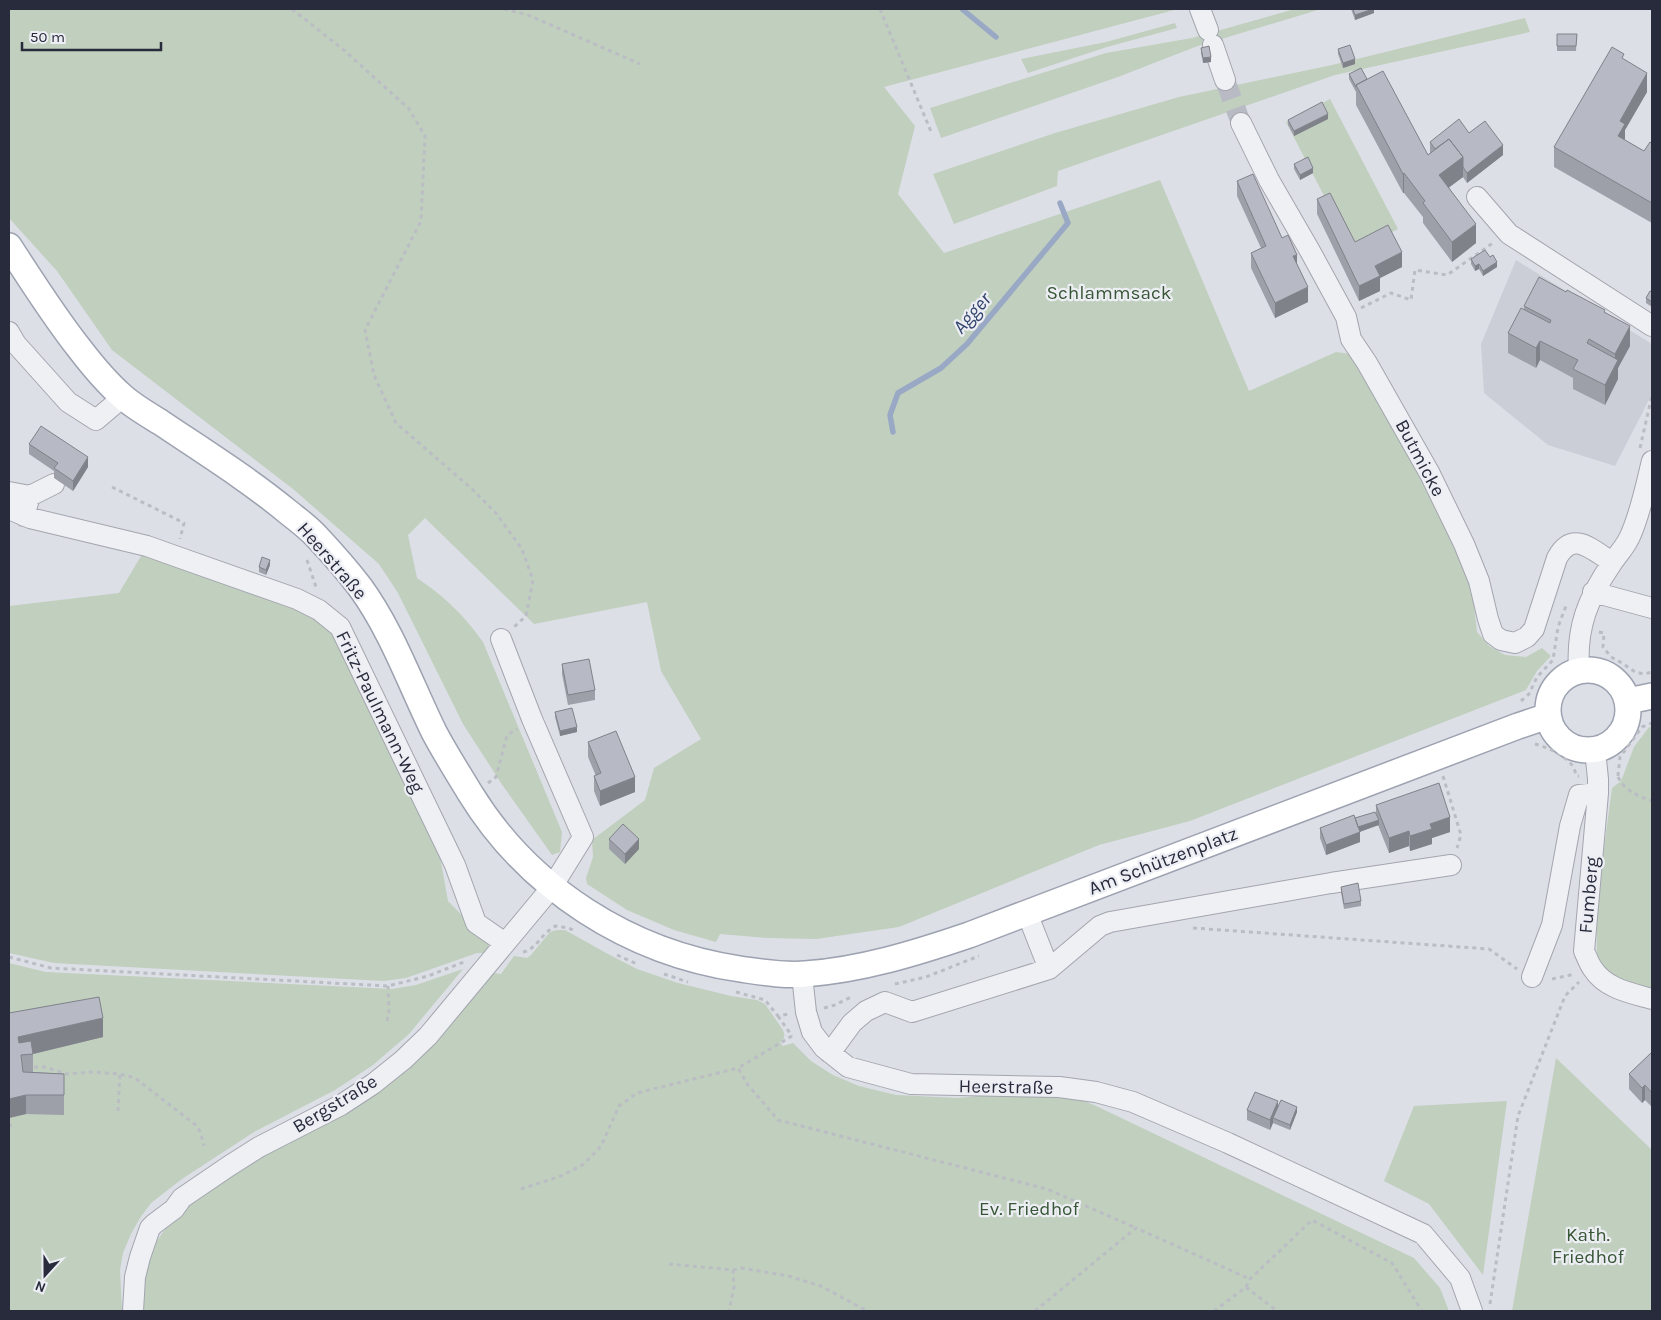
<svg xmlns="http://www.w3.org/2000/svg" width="1661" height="1320" font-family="Karla,sans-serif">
<rect width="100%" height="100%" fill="#dddfe6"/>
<path fill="#cbced7" d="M1516,260L1652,344V394L1615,466L1548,445L1484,393L1481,344Z"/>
<path fill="#c0cfbe" d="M9,9H1178L884,87L915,126L898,194L944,253L1160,180L1249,391L1336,352L1357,355L1462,561L1473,597L1477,632L1489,646L1505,655L1526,657L1542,648L1551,656L1537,671L1526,690L1190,821L1099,845L899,927L816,939L768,938L720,934L716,942L674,930L627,910L587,884L586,878L593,857L592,840L645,800L654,768L701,739L661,671L647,602L534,624L425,518L408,535L417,578C446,598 462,613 483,642L562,832L560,852L552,855L503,786L463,724L398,593L379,564L293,489L112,350L57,271L9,218Z
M1295,9H1321L1195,47L1118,77L941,138L930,108L1106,53L1192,38Z
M1525,18L1530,32L1335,75L1058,171L1057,186L954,224L933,174L1055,133L1179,97L1332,65Z
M1175,23L1177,28L1107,47L1028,73L1021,59L1106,42Z
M1330,99L1398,229L1353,252L1286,122Z
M147,546L319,610L433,818L448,901L485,939C489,944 490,948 487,953H477L406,978L384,981L54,963L9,953V606L119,593Z
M1649,727H1652V992L1617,983L1597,959L1596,908L1612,788L1621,781L1634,747Z
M557,930H565L608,954L637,969L678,983L731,996L757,1000L765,1004L783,1030C785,1036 785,1038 780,1042L783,1046L793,1043L811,1061L833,1075L859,1086L896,1095L958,1098L1015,1092L1066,1094L1094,1105L1414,1258L1440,1288L1449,1311H141V1280L151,1249L173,1218L236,1170L345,1110L493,973L501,974L514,956L527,958L531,955L550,932Z
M9,963L46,972L392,989L416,985L463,969L409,1034L373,1065L335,1090L254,1132L182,1179L151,1203L140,1218L131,1234L123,1253L120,1270L122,1311H9Z
M1556,1058L1652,1150V1311H1512Z
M1507,1101L1483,1275L1429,1204L1384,1181L1414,1106Z"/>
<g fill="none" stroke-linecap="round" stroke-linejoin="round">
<path stroke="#99a8c4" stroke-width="5.5" d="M962,9L996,37
M893,432L890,415L898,393L941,368L967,344L1068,223L1060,203"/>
<path stroke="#b9bbc4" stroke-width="20" stroke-dasharray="20 10" stroke-linecap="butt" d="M1225,80L1241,123"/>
<g stroke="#a3a5af" stroke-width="22">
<path id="minor" d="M1200,9L1208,30
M1213,45L1225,80
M1241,123L1269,180L1310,251L1346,317L1351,339L1367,363L1430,474L1464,544L1479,581L1488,619L1493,634L1501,640L1515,643L1527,637L1534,629L1557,558C1573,529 1592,550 1612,562
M1477,197L1509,234L1652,326
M9,332L16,344L68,402L96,420L123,397
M9,492L30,496
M9,509L30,518L147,546L175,556L297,599L319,610L340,627L455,865L476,923L505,943
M24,516L30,496L54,484
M1593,592L1652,608
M1579,670C1576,627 1588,598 1612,563C1618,554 1627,545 1631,534C1641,511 1646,485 1652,461
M1595,750L1598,779V793L1584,951C1587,957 1589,964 1593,969C1606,989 1631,993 1652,999
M1027,913L1049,969
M802,975L806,1012L812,1032L824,1048L848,1067L911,1084L1059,1087L1096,1092L1133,1102L1228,1143L1423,1234L1460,1278L1472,1311
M1532,977L1552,925L1570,826L1579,795L1598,793
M830,1053L852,1023L866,1011L885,1002L912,1012L1049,969L1100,926L1110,922L1331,883L1451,865
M133,1311L135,1277L140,1257L150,1228L154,1224L174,1209L182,1198L229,1166L259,1147L341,1105L373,1084L403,1060L428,1036L552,887L583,837L532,719L501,639"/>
</g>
<g stroke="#9da2b1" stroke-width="28">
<path id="major" d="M9,246C31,280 53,315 79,348C92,365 106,382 122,396C133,406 147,414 160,422C203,451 248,479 288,512C298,520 309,528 317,537C332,553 347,570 360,587C392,631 410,683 434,732C445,753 458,773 470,793C529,889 630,953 740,969C761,972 784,976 805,974C861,970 916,953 969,935L1518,726L1548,716
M1548 710a40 40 0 1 1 80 0a40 40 0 1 1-80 0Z
M1628,701L1652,696"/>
</g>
<path stroke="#bbbdc4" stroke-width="3" stroke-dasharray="4 4" stroke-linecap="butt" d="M292,9L345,51L409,109L425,136L421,221L365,330L374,375L396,423L472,489L496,513L522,549L533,580L526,616L514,627
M504,9L528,15L640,64
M880,9L932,134
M1361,308L1391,293L1411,300L1415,270L1447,275L1493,243
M1640,448L1652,395
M112,487L184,523L180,539
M307,560L316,587
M1599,632L1604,633L1603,647L1611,657L1622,663L1635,672L1644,674L1652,672
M1521,701L1529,694L1537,677L1553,660L1558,627L1566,606
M1535,744C1547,747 1564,755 1571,764C1574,767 1575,772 1577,776H1579
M1443,776L1461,835L1457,848
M1618,776L1620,757L1642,727L1652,723
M1618,777C1626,792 1637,795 1652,801
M488,783L496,777L507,735L517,729
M1193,928L1489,949L1517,969
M523,952C536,950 542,932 556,926L568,928L573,930
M617,955L637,964
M9,957L51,968L388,986L428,976L464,962
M664,974L688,982
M1552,979L1575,974
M895,984L926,977L979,956
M736,992L765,1000L778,1016L789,1014
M824,1008L835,1005L851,997
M778,1016L792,1036
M387,1021L389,1011L388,986
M792,1036L738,1068L748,1085L778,1120L1047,1189L1136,1228
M34,1067H45L67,1074L93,1072L120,1074L135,1078L197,1126L201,1134L204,1146
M118,1111L120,1074
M9,1126L12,1125
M521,1189L561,1176L584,1164L601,1146L619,1106L637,1093L738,1068
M669,1264L733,1270L734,1287L729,1311
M733,1270L742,1268L788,1276L821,1286L867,1311
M1246,1287L1277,1311
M1490,1304L1518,1116L1565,996L1579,982
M1035,1311L1136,1228L1250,1279
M1214,1311L1246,1287L1250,1279L1312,1220L1392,1263L1422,1311"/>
<use href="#minor" stroke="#eff0f4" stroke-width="20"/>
<use href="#major" stroke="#fff" stroke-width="25"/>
</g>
<path fill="#9da0a9" d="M1351,9H1374V13L1355,20Z
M1557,34H1577L1576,51H1557Z
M1201,48L1211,62L1203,63L1201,53Z
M1338,49L1355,64L1343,68L1338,54Z
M1624,60L1647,92L1625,130V140L1644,151L1652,144V223L1554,167V147Z
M1349,74L1367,79L1428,155L1430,153V142L1469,133L1503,155L1467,183L1463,177L1449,187L1476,243L1452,262L1423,223V217L1404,193H1403L1356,105V92L1349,79Z
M1328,119L1294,136L1288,125V120Z
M1294,164L1313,173L1300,180L1294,169Z
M1237,181L1282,238L1297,264L1308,302L1275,318L1251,268V253L1261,248L1237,196Z
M1317,199L1355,242L1402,267L1380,278V291L1359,301L1317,214Z
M1490,257L1497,267L1483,276L1479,269L1475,271L1471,264V259Z
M1652,292V307L1646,303V298Z
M1524,306L1605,312L1630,346L1618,368V379L1605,405L1573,389V378L1540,360L1536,368L1508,353V333L1524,310Z
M29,444L88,467L73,491L54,478V471L29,454Z
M270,565L266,575L259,572V567Z
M562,664L595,690V700L568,705L562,674Z
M555,712L577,732L560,736L555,717Z
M588,742L635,792L600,806L594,791V776H596L588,757Z
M1376,805L1450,832L1432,838V844L1410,851L1409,846L1389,853L1378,825L1360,832V842L1326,855L1320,838V828L1355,818L1376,814Z
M609,839L639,849L625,864L609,849Z
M1341,887L1361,901V906L1344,909L1341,892Z
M9,1013L103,1037L33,1054V1072L64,1074V1115L26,1114L9,1118Z
M1652,1052V1114L1651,1113V1106L1645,1100L1642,1103L1629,1089V1074Z
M1278,1106L1297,1112L1290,1130L1273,1123L1270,1130L1247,1120V1110Z"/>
<path fill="#80828a" d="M1373,9H1374V13L1355,20V15Z
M1211,57V62L1203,63V58Z
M1355,59V64L1343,68V63Z
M1647,73V92L1625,130V144L1618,136L1620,121Z
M1328,114V119L1294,136V131Z
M1503,145V155L1467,183V173Z
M1463,157V177L1439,195V175Z
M1313,168V173L1300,180V175Z
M1404,173V193H1403V174Z
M1476,224V243L1452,262V242Z
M1402,252V267L1380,278V291L1359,301V286L1375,266Z
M1297,255V270L1293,256Z
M1497,262V267L1483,276V271Z
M1479,264V269L1475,271V266Z
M1308,287V302L1275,318V303Z
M1630,326V346L1618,368V379L1605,405V385L1615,365V354Z
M1540,341V360L1536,368V348Z
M88,457V467L73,491V481Z
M270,560V565L266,575V570Z
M577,727V732L560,736V731Z
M635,777V792L600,806V791Z
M1450,817V832L1432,838V844L1410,851V836L1430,824Z
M1379,820V825L1356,833V828Z
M1409,831V846L1389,853V838Z
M1360,832V842L1326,855V845Z
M639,839V849L625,864V854Z
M103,1018V1037L33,1054L21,1055L18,1037Z
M1645,1085V1100L1642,1103V1088Z
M26,1095V1114L9,1118V1099Z
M1278,1101V1111L1273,1118V1123L1270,1130V1120Z
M1297,1107V1112L1290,1130V1125Z"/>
<path fill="#b7bac5" stroke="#80828a" d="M1353,9H1373L1355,15Z
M1557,34H1577L1576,46H1557Z
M1350,45L1355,59L1343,63L1338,49Z
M1209,46L1211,57L1203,58L1201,48Z
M1612,47L1624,54L1622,58L1647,73L1620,121L1625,124L1618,136L1644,151L1650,142L1652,144V203L1554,147Z
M1361,68L1367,79L1356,85V87L1349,74Z
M1383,71L1428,155L1449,139L1463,157L1439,175L1476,224L1452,242L1423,203L1425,201L1404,173L1403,174L1356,85Z
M1322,102L1328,114L1294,131L1288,120Z
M1459,119L1469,133L1485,121L1503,145L1467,173L1463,167V157L1449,139L1435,149L1430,142Z
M1308,157L1313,168L1300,175L1294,164Z
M1253,174L1282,238L1288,235L1297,255L1293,256L1308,287L1275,303L1251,253L1266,246L1237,181Z
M1330,193L1355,242L1388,225L1402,252L1375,266L1380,276L1359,286L1317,199Z
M1485,250L1490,257L1493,255L1497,262L1483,271L1479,264L1475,266L1471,259Z
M1539,277L1566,292L1567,290L1605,310L1604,312L1630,326L1615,354L1589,339L1587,343L1618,360L1605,385L1573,369L1578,360L1540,341L1536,348L1508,333L1521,308L1550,323L1551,320L1524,306Z
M1650,291L1652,292V302L1646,298Z
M41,426L88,457L73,481L54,468L58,463L29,444Z
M262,557L270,560L266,570L259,567Z
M589,659L595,690L568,695L562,664Z
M572,708L577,727L560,731L555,712Z
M616,731L635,777L600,791L594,776L601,773L588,742Z
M1439,783L1450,817L1430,824L1432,829L1410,836L1409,831L1389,838L1376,805Z
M1375,812L1379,820L1358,827L1355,818Z
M1354,815L1360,832L1326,845L1320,828Z
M623,824L639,839L625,854L609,839Z
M1358,883L1361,901L1344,904L1341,887Z
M99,997L103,1018L18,1037L19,1043L31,1041L33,1054L21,1055L23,1072L64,1074V1095H26L9,1099V1013Z
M1652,1052V1093L1645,1085L1642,1088L1629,1074Z
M1255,1092L1278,1101L1270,1120L1247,1110Z
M1281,1100L1297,1107L1290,1125L1273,1118Z"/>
<g text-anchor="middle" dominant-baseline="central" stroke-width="4.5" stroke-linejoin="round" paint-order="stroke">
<g font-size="19" fill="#375635" stroke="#eceef4">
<text x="1109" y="293">Schlammsack</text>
<text x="1029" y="1209">Ev. Friedhof</text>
<text x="1588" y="1235">Kath.<tspan x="1588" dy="22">Friedhof</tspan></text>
</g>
<g font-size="19" fill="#272b3b" stroke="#eceef4">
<text transform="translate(1420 458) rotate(62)">Butmicke</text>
<text transform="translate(332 561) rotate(49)">Heerstraße</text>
<text transform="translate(380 712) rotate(64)">Fritz-Paulmann-Weg</text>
<text transform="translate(1163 861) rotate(-21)">Am Schützenplatz</text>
<text transform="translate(1589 895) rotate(-85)">Fumberg</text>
<text transform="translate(1006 1087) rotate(1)">Heerstraße</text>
<text transform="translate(335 1104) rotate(-31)">Bergstraße</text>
</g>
<g font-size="20" font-style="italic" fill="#34456d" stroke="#eceef4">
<text transform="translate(972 313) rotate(-49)">Agger</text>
</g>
</g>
<rect width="1661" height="1320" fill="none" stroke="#272b3b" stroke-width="20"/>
<g transform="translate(45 1275) rotate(201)" stroke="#eceef4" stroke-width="4" paint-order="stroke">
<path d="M0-4L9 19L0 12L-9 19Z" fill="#272b3b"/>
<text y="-8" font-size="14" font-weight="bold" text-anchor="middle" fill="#272b3b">N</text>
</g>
<path d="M22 42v8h139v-8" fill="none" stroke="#272b3b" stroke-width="2.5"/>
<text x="30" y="42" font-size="15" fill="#272b3b" stroke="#eceef4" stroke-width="4" paint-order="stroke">50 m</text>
</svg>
